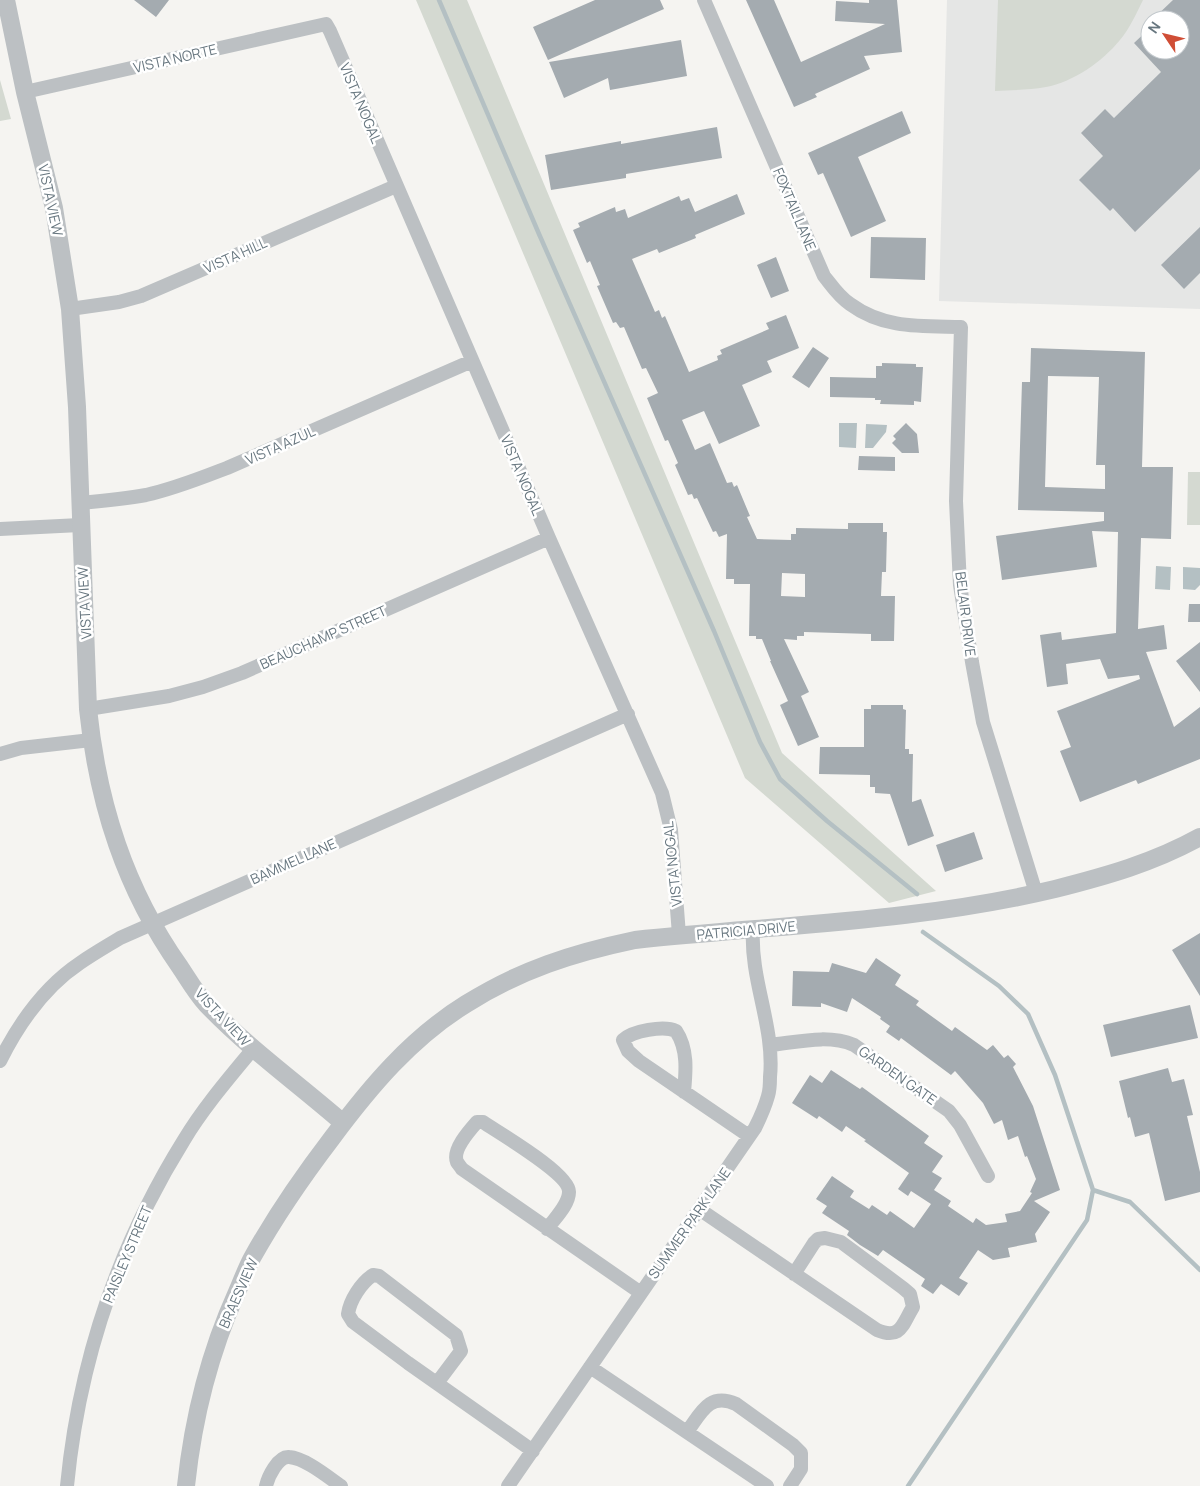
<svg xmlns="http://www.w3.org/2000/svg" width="1200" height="1486" font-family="Manrope,sans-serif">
<rect width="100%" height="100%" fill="#f5f4f1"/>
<path fill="#e5e6e5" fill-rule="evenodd" d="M947,0H1200V309L939,301ZM1150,20H1180V50H1150Z"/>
<path fill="#d4d9d1" d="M416,0H467L782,753L936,891L889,903L745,778Z
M998,0H1143C1136,14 1130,28 1120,40C1102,62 1073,82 1046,87C1029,90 1012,90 995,91Z
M0,80L11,119L0,121Z
M1188,472H1200V525H1187Z"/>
<path fill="#b4c0c3" d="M839,423H857L856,448L839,447Z
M866,424L887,425L886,432L873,448H865Z
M1156,566L1171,567L1170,590L1155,589Z
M1183,567L1200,568V585L1195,590L1183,589Z"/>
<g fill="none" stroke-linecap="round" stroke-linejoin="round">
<path stroke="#b4c0c3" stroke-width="4.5" d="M439,0L539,234L714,631L760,742L780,779L827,821L917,894
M1093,1190L1130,1202L1200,1270
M908,1486L1087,1220L1093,1190L1055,1075L1028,1014L999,986L923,932"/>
</g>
<path fill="#a4abb0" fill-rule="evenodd" d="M134,0H169L156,17Z
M595,0H660L664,9L548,60L533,27Z
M746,0H774L801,62L885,24L835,21L836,1L869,3V0H897L902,52L864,56L870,69L815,94L817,97L794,107Z
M1173,0H1200V169L1135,232L1113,208L1110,211L1079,180L1103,156L1081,133L1105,109L1114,118L1161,72L1134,43L1150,28V50H1180V20H1152Z
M681,40L687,76L610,90L608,78L564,98L549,62Z
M902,111L911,133L858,157L886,221L851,237L823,173L818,175L808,153Z
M717,127L722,158L626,174V178L551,190L545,155L621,141V144Z
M737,194L745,214L695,235L696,238L659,253L657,249L632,259L655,312L659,310L662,318L665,316L689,372L718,360L717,356L722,354L720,350L769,329L766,323L786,315L799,348L767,361L772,372L742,385L760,426L719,444L704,411L682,420L695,450L710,443L727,483L732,482L734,487L737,485L750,516L747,517L757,539L791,540V534H796V528L848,529V523H883V532H887L886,572H882L881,596H895L894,641H871V634L804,632V636H797V640L784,639L809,692L801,696L819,737L798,746L780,705L788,701L770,661H771L762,639H756V636H749L750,584H734V579H726L727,534L719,537L716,531L713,532L697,498L694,499L692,494L688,495L675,465L678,463L668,440L665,441L647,398L658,393L646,368L642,369L624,327L620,328L616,322L613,323L597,286L600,285L590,261L587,263L573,230L580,227L578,223L615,207L616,212L625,209L628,218L679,196L681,201L689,198L695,212ZM782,573L805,574V597L781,596Z
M1200,227V273L1184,289L1161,265Z
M871,237L926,238L925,280L870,278Z
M776,257L789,291L771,298L757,265Z
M813,347L829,358L809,388L792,377Z
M1031,348L1145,352L1142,467H1173L1171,539L1141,538L1138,629L1164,625L1167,649L1146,652L1174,727L1200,707V759L1138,784L1136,780L1080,802L1060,751L1071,747L1057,711L1140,679L1139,675L1108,679L1100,659L1066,664L1068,684L1047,687L1040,635L1061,632L1062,640L1116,633L1118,532L1092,531L1097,567L1002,580L996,536L1104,521V512L1018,510L1022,382H1030ZM1048,376L1099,377L1096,465H1105V489L1045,487Z
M882,363L916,364V367H923L921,402L914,401V405L880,404L881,400H875V398L830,397V377L876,378V366H882Z
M906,423L917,434L919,453H902L892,443L896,439L893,436Z
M859,456L895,457V471L858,470Z
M1189,604H1200V622H1188Z
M1200,642V692L1176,661Z
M871,705H903V709L906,710L905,749H909V754H913L912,802L921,799L934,836L908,846L890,794L875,793V787H870V775L819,774L820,747H864V709H871Z
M974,832L983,859L945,872L936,845Z
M1200,933V996L1172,950Z
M876,958L901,975L895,985L919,1001L916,1005L952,1031L955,1027L987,1050L993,1045L1004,1058L1008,1055L1016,1064L1013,1067L1033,1106L1060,1190L1034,1201L1050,1212L1035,1234L1037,1242L1008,1248L1010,1257L993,1260L978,1250L959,1278L968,1283L959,1296L941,1284L933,1294L921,1286L925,1279L883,1250L878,1256L860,1245L847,1235L849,1231L822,1213L827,1206L816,1199L832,1176L854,1191L850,1197L869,1209L872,1205L887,1215L890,1211L914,1228L931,1204L911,1191L908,1196L898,1189L909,1173L864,1141L866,1140L846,1126L842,1132L819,1116L817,1119L792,1103L810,1075L822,1083L831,1070L860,1089L862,1087L929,1136L924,1143L943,1156L932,1172L942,1178L934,1190L951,1201L948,1206L973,1223L976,1218L986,1225L1007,1222L1005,1214L1020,1211L1032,1193L1030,1192L1036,1179L1027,1156L1025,1157L1018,1136L1008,1140L1002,1120L994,1124L983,1103L955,1071L951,1075L901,1038L899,1041L886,1032L890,1026L880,1019L881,1017L852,998L847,1012L821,1003V1007L792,1006L793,971L829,972L832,963L866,973Z
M1190,1005L1198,1038L1111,1057L1103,1025Z
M1168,1068L1172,1082L1184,1079L1193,1115L1187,1116L1200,1172V1192L1165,1201L1149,1133L1135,1137L1130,1117L1128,1118L1119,1081Z"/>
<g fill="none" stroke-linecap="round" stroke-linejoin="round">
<path stroke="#bcc0c3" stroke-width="14" d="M704,0L824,276C832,286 839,297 850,304C884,329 921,326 961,327L956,501L960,585L972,662L983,722L1036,893
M25,92L326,24L330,31L549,538L662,793L671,830L679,935
M70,309L119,302L141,296L396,186
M80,503C102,501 124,499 146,495C174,489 201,478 227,468L472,361
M0,529L80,525
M88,709L169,696L203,687L242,673L549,538
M0,754L21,748L91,740
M770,1045C798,1042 828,1034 854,1045L949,1111L960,1125L988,1176
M0,1061C19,1023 44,987 80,963C93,954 107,946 120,938L628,714
M684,1092C686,1071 688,1049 676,1031C664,1025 632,1031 623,1040L628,1051L639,1061L749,1136
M699,1209L877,1330C901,1340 902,1325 913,1307L910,1294L903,1288L841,1242L825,1238L818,1239L814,1243L794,1274
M547,1229C554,1219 569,1205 569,1192C570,1174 499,1133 483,1122H477C469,1131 452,1150 457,1162C458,1164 460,1166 462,1169L641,1293
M590,1367L767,1486
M437,1383L461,1351L456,1335L379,1276L373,1275C361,1283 350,1300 348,1314L353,1322L408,1363L533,1451
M687,1432C701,1413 709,1392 736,1404L793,1445L801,1453V1469L790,1486
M67,1486C79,1361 118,1246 184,1140C204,1107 229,1078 253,1049
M266,1486C268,1477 278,1456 289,1457C305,1458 328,1477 341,1486
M508,1486L755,1128C760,1118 765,1107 768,1096C770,1090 770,1083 770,1077C775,1027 750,980 753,930"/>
<path stroke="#bcc0c3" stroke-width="18" d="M6,0L25,92L54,208L70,309L77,407L88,709C98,804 125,889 180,967C188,979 196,993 206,1004C248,1048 297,1083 343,1123
M186,1486C193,1419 209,1354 237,1292C242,1281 246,1269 252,1258C276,1215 303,1176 332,1138C370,1087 411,1038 466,1004C520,970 573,953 635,940C775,925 917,922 1055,889C1106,876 1153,863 1200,837"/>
</g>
<g text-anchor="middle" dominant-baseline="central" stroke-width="5" stroke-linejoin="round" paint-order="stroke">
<g font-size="14" fill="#67767f" stroke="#fff">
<text transform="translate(175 58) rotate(-13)">VISTA NORTE</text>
<text transform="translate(361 103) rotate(67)">VISTA NOGAL</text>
<text transform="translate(51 200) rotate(78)">VISTA VIEW</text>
<text transform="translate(795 209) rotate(67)">FOXTAIL LANE</text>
<text transform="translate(235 255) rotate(-24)">VISTA HILL</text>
<text transform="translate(280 445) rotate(-24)">VISTA AZUL</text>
<text transform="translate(522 475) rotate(67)">VISTA NOGAL</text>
<text transform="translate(84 603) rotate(-93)">VISTA VIEW</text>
<text transform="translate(966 614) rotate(83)">BELAIR DRIVE</text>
<text transform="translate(323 637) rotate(-24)">BEAUCHAMP STREET</text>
<text transform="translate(293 861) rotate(-24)">BAMMEL LANE</text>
<text transform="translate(672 864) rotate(-96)">VISTA NOGAL</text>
<text transform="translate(746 930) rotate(-5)">PATRICIA DRIVE</text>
<text transform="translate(223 1017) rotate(47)">VISTA VIEW</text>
<text transform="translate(898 1075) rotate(35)">GARDEN GATE</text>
<text transform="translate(689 1223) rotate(-55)">SUMMER PARK LANE</text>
<text transform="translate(127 1254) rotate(-67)">PAISLEY STREET</text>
<text transform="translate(238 1293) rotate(-66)">BRAESVIEW</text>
</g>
</g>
<g transform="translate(1165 35) rotate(305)"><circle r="24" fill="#ffffff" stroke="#c2c8cc"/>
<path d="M0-4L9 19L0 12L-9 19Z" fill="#d04e36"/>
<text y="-8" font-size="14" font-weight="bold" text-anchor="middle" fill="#67767f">N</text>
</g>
</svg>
